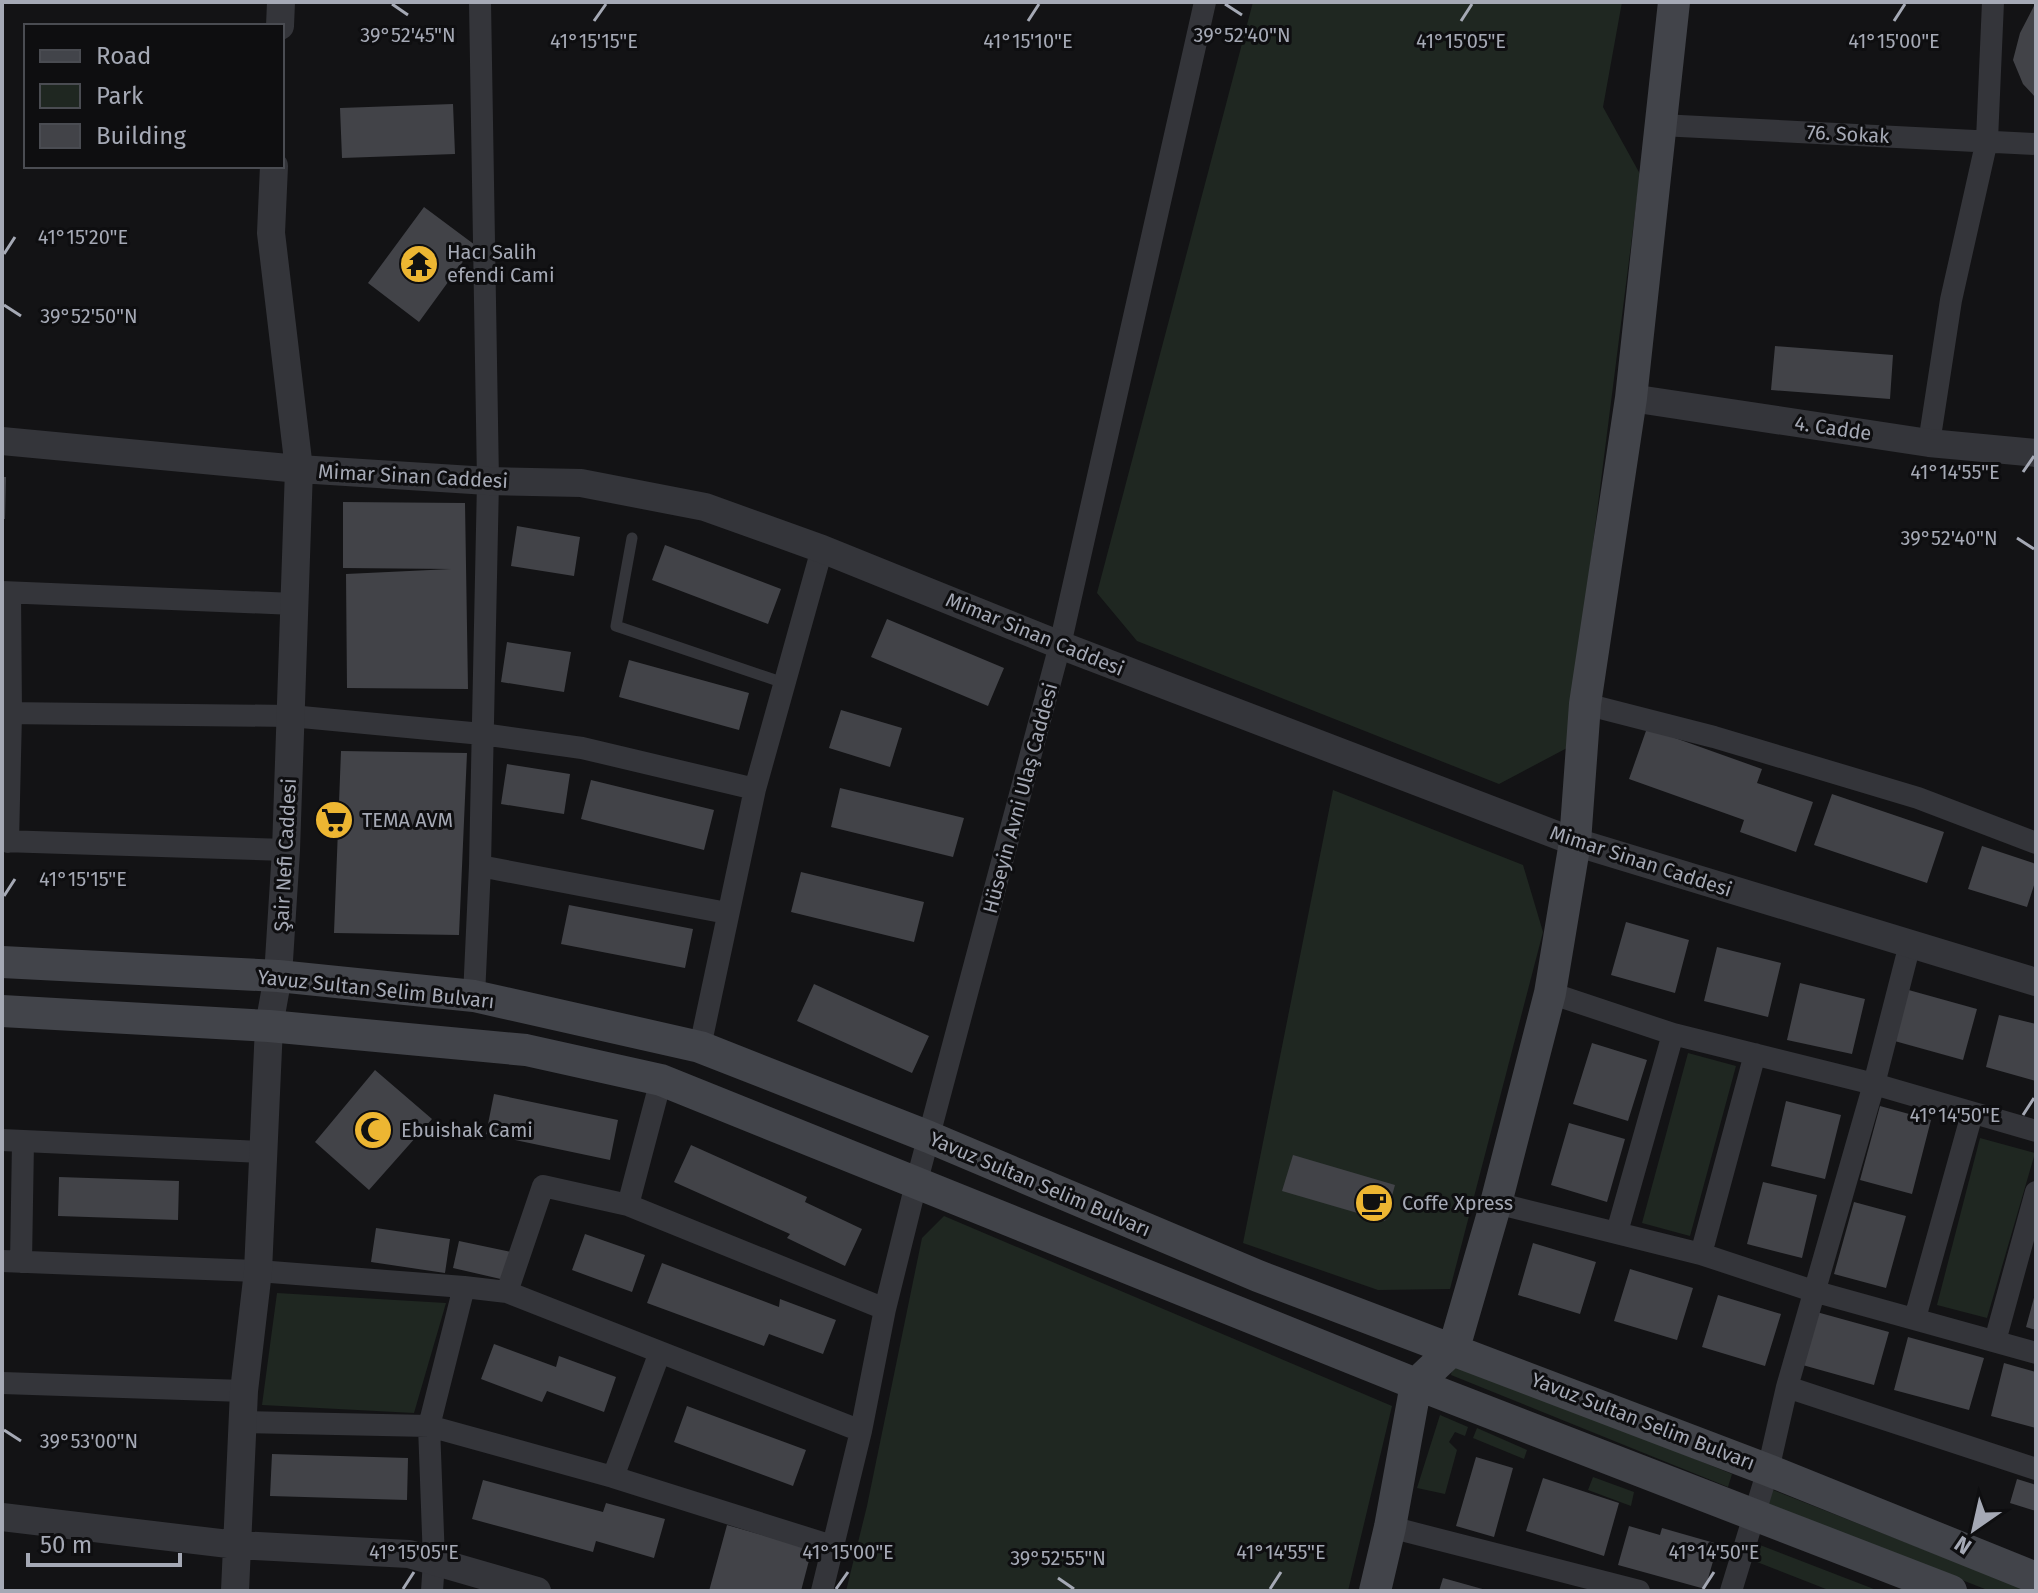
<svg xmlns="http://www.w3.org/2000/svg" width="2038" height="1593" font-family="'Fira Sans',sans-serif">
<rect width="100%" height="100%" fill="#131315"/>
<path fill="#1f2721" d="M1253,2H1622L1603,107L1640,174L1567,748L1499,784L1137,641L1097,593Z
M1333,790L1523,865L1543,932L1450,1289L1378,1290L1243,1243Z
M1688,1053L1736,1066L1690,1236L1642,1223Z
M1980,1138L2035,1153L1987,1318L1937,1305Z
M944,1216L1392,1406L1348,1591H846L867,1506L922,1238Z
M277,1293L446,1303L414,1413L262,1405Z
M1454,1361L1732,1474L1728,1487L1451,1375Z
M1440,1415L1468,1427L1465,1436L1455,1432L1449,1442L1457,1450L1445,1494L1417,1488Z
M1477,1428L1527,1450L1524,1459L1473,1438Z
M1593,1477L1634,1492L1631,1506L1588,1490Z
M1758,1484L2029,1591H1990L1753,1498Z
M1742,1538L1879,1591H1831L1739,1555Z"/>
<path fill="#424348" d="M2036,2V98L2023,84L2013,60L2020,33Z
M453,104L455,154L342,158L340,108Z
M424,207L475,245L419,322L368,283Z
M1775,346L1893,355L1890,399L1771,390Z
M2,477H6L5,519H2Z
M343,502L465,503L468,689L347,688L346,574L451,569L343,568Z
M517,526L580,537L574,576L511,566Z
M665,545L781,589L768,624L652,580Z
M887,619L1004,668L988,706L871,657Z
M507,642L571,652L564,692L501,682Z
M629,660L749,693L739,730L619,697Z
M841,710L902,728L890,767L829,748Z
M1647,728L1762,769L1757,783L1813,802L1796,852L1740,832L1744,820L1629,779Z
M341,751L467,753L459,935L334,933Z
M507,764L570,774L564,814L501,804Z
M591,780L714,810L704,850L581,819Z
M840,788L964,818L953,857L831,827Z
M1832,794L1944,832L1927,883L1814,845Z
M1982,846L2036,864V879L2027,907L1968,889Z
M801,872L924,902L914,942L791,912Z
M569,905L693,929L685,968L561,944Z
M1626,922L1689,940L1675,993L1611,975Z
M1717,947L1781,963L1768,1017L1704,1001Z
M1800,983L1865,999L1852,1054L1787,1040Z
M814,984L929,1036L912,1073L797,1021Z
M1905,989L1977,1009L1963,1060L1891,1040Z
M1999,1015L2036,1024V1081L1986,1067Z
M1592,1043L1647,1060L1628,1121L1573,1104Z
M375,1070L432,1119L369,1190L315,1142Z
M494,1094L618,1120L610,1160L486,1134Z
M1786,1101L1841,1115L1825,1179L1771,1166Z
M1880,1106L1931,1120L1912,1194L1860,1180Z
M1569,1123L1625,1139L1607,1202L1551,1185Z
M691,1145L807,1197L805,1202L862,1229L845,1266L787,1238L790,1234L674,1182Z
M1293,1155L1395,1185L1385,1221L1282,1191Z
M59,1177L179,1181L178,1220L58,1216Z
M1763,1182L1817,1195L1802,1258L1747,1244Z
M1854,1202L1906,1216L1886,1288L1834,1274Z
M376,1228L450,1239L445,1273L371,1262Z
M585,1234L645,1255L632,1292L572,1270Z
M459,1241L511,1252L505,1280L453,1268Z
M1533,1243L1596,1262L1580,1314L1518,1295Z
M662,1263L779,1307L780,1299L836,1320L823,1354L769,1334L764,1346L647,1303Z
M1630,1269L1693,1288L1677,1340L1614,1321Z
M2035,1294H2036V1330L2026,1327Z
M1718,1295L1781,1314L1765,1366L1702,1347Z
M1813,1311L1889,1332L1874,1385L1799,1364Z
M1908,1337L1984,1358L1969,1410L1894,1390Z
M494,1344L556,1367L559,1356L616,1377L604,1412L547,1391L542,1402L481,1379Z
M2004,1363L2036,1372V1428L1991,1416Z
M687,1406L806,1450L793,1486L674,1442Z
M272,1454L408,1458L407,1500L270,1496Z
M1476,1457L1513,1468L1494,1537L1456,1526Z
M1543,1478L1619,1503L1604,1556L1526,1531Z
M2017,1479L2036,1485V1511L2010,1503Z
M483,1480L603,1512L606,1503L665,1519L654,1558L596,1541L593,1552L472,1519Z
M727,1525L812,1549L801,1591H709Z
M1629,1526L1660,1535L1662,1528L1718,1544L1705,1589L1618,1565Z
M1443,1578L1486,1590V1591H1439Z"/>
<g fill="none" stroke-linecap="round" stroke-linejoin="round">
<path stroke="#34353a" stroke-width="11" d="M632,538L616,626L784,683"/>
<path stroke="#34353a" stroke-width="22" d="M1660,125L2036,144
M1929,443L1951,300L1987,140L1993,2
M2,592L294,604
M1585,704L1714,737L1918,798L2036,843
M2,713L291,716L482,734L582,748L755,789
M2,841L286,850
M8,842L11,714L10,593
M480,866L727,913
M1550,993L1673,1034L1874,1084L2036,1131
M474,996L480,866L488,481L480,2
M700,1047L755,789L822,549
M2,1140L263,1152
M1496,1203L1701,1254L1813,1291L2036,1353
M628,1205L661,1080
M1617,1232L1673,1034
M1701,1254L1755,1054
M2,1261L258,1271L464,1287
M21,1262L23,1142
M507,1292L543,1186L628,1205L885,1309
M1915,1318L1972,1114
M1995,1341L2036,1192
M2,1383L244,1391
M1787,1387L2036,1469
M243,1422L429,1426L464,1287L507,1292L861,1431
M613,1477L660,1352
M1390,1527L1639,1591
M432,1591L434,1561L429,1426L613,1477L832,1546
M822,1591L861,1431L885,1309L916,1184L1060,645L1205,2
M1731,1591L1768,1470L1787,1387L1874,1084L1910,944"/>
<path stroke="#34353a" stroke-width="28" d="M280,26L281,2
M1631,398L1929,443L2036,453
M2,441L299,469L488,481L581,483L705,507L822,549L1060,645L1575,842L2036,982
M2,1517L237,1545L409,1554L537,1591
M235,1591L244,1391L258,1271L269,1026L278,976L286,850L299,469L271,233L274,166"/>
<path stroke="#42444a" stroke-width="32" d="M2,962L278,976L474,996L700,1047L929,1137L1258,1276L1768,1470L2036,1578
M2,1011L269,1026L526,1050L661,1080L1416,1384L1951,1591
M1375,1591L1390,1527L1416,1384L1454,1348L1496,1203L1550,993L1575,842L1585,704L1631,398L1674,2"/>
</g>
<path fill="none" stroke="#a5a9b5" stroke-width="3" d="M392,4L408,15M1225,4L1242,15M594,21L606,4M1028,21L1039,4M1461,21L1472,4M1894,21L1905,4M4,254L15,237M4,305L21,316M2023,472L2034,456M2017,538L2034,549M4,896L15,879M2023,1115L2034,1098M4,1430L21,1441M1058,1578L1074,1589M403,1589L414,1572M836,1589L848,1572M1270,1589L1281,1572M1703,1589L1714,1572"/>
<defs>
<g id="temple-disc" transform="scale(2)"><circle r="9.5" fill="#edb632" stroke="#0e0e10"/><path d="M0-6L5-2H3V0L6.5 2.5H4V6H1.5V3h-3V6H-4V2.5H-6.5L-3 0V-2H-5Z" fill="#111"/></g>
<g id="supermarket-disc" transform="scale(2)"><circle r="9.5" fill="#edb632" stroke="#0e0e10"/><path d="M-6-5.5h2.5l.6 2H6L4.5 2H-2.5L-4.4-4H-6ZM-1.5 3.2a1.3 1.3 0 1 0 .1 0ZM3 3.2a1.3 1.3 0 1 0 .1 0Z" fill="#111"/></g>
<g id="mosque-disc" transform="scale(2)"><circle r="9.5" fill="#edb632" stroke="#0e0e10"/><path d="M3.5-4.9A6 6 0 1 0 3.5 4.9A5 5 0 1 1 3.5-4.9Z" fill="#111"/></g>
<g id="cafe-disc" transform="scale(2)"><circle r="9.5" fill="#edb632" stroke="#0e0e10"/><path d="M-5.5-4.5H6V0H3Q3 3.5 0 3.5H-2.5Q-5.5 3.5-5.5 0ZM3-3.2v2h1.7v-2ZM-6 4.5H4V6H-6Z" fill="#111"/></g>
</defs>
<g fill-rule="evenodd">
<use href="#temple-disc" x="419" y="264"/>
<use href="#supermarket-disc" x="334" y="820"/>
<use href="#mosque-disc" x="373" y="1130"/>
<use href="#cafe-disc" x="1374" y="1203"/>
</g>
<g text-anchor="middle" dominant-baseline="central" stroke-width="6" stroke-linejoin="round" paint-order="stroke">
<g font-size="20" fill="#a5a9b5" stroke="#0e0e10">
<text transform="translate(1848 134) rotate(3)">76. Sokak</text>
<text transform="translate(1833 428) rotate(8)">4. Cadde</text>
<text transform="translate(413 476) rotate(3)">Mimar Sinan Caddesi</text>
<text transform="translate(1035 634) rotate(22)">Mimar Sinan Caddesi</text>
<text transform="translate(1020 798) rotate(-75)">Hüseyin Avni Ulaş Caddesi</text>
<text transform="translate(285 855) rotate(-87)">Şair Nefi Caddesi</text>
<text transform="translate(1641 861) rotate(18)">Mimar Sinan Caddesi</text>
<text transform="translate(376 989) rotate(6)">Yavuz Sultan Selim Bulvarı</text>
<text transform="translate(1040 1184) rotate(23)">Yavuz Sultan Selim Bulvarı</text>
<text transform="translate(1643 1421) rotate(21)">Yavuz Sultan Selim Bulvarı</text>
</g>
<g font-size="20" fill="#a5a9b5" stroke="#0e0e10" text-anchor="start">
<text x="447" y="252">Hacı Salih<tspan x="447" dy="23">efendi Cami</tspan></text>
<text x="362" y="820">TEMA AVM</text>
<text x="401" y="1130">Ebuishak Cami</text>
<text x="1402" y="1203">Coffe Xpress</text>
</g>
</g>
<g font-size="20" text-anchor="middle" fill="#a5a9b5" stroke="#0e0e10" stroke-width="6" stroke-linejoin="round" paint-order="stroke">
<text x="408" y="42">39°52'45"N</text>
<text x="1242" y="42">39°52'40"N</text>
<text x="594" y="48">41°15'15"E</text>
<text x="1028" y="48">41°15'10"E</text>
<text x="1461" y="48">41°15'05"E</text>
<text x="1894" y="48">41°15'00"E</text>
<text x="83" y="244">41°15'20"E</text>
<text x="89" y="323">39°52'50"N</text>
<text x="1955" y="479">41°14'55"E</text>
<text x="1949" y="545">39°52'40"N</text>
<text x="83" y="886">41°15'15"E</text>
<text x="1955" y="1122">41°14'50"E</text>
<text x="89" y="1448">39°53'00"N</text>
<text x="414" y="1559">41°15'05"E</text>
<text x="848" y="1559">41°15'00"E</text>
<text x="1281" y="1559">41°14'55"E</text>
<text x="1714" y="1559">41°14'50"E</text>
<text x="1058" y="1565">39°52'55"N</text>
</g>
<rect width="2038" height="1593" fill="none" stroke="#a5a9b5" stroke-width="8"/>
<rect x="24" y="24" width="260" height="144" fill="#0e0e10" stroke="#4a4c52" stroke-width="2"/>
<rect x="40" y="50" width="40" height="12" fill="#42444a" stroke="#4a4c52" stroke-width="2"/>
<text x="96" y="64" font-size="24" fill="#a5a9b5">Road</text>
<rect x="40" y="84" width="40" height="24" fill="#1f2721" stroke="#4a4c52" stroke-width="2"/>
<text x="96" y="104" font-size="24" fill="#a5a9b5">Park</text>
<rect x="40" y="124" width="40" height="24" fill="#424348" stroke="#4a4c52" stroke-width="2"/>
<text x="96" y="144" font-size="24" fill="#a5a9b5">Building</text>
<g transform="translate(1974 1529) rotate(214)" stroke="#0e0e10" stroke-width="6" paint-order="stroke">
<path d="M0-6L14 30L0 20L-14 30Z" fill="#a5a9b5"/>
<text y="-12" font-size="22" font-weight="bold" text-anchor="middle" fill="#a5a9b5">N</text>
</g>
<path d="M28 1553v12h152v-12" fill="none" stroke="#a5a9b5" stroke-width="4"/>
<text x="40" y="1553" font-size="24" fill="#a5a9b5" stroke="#0e0e10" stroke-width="6" paint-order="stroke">50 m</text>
</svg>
